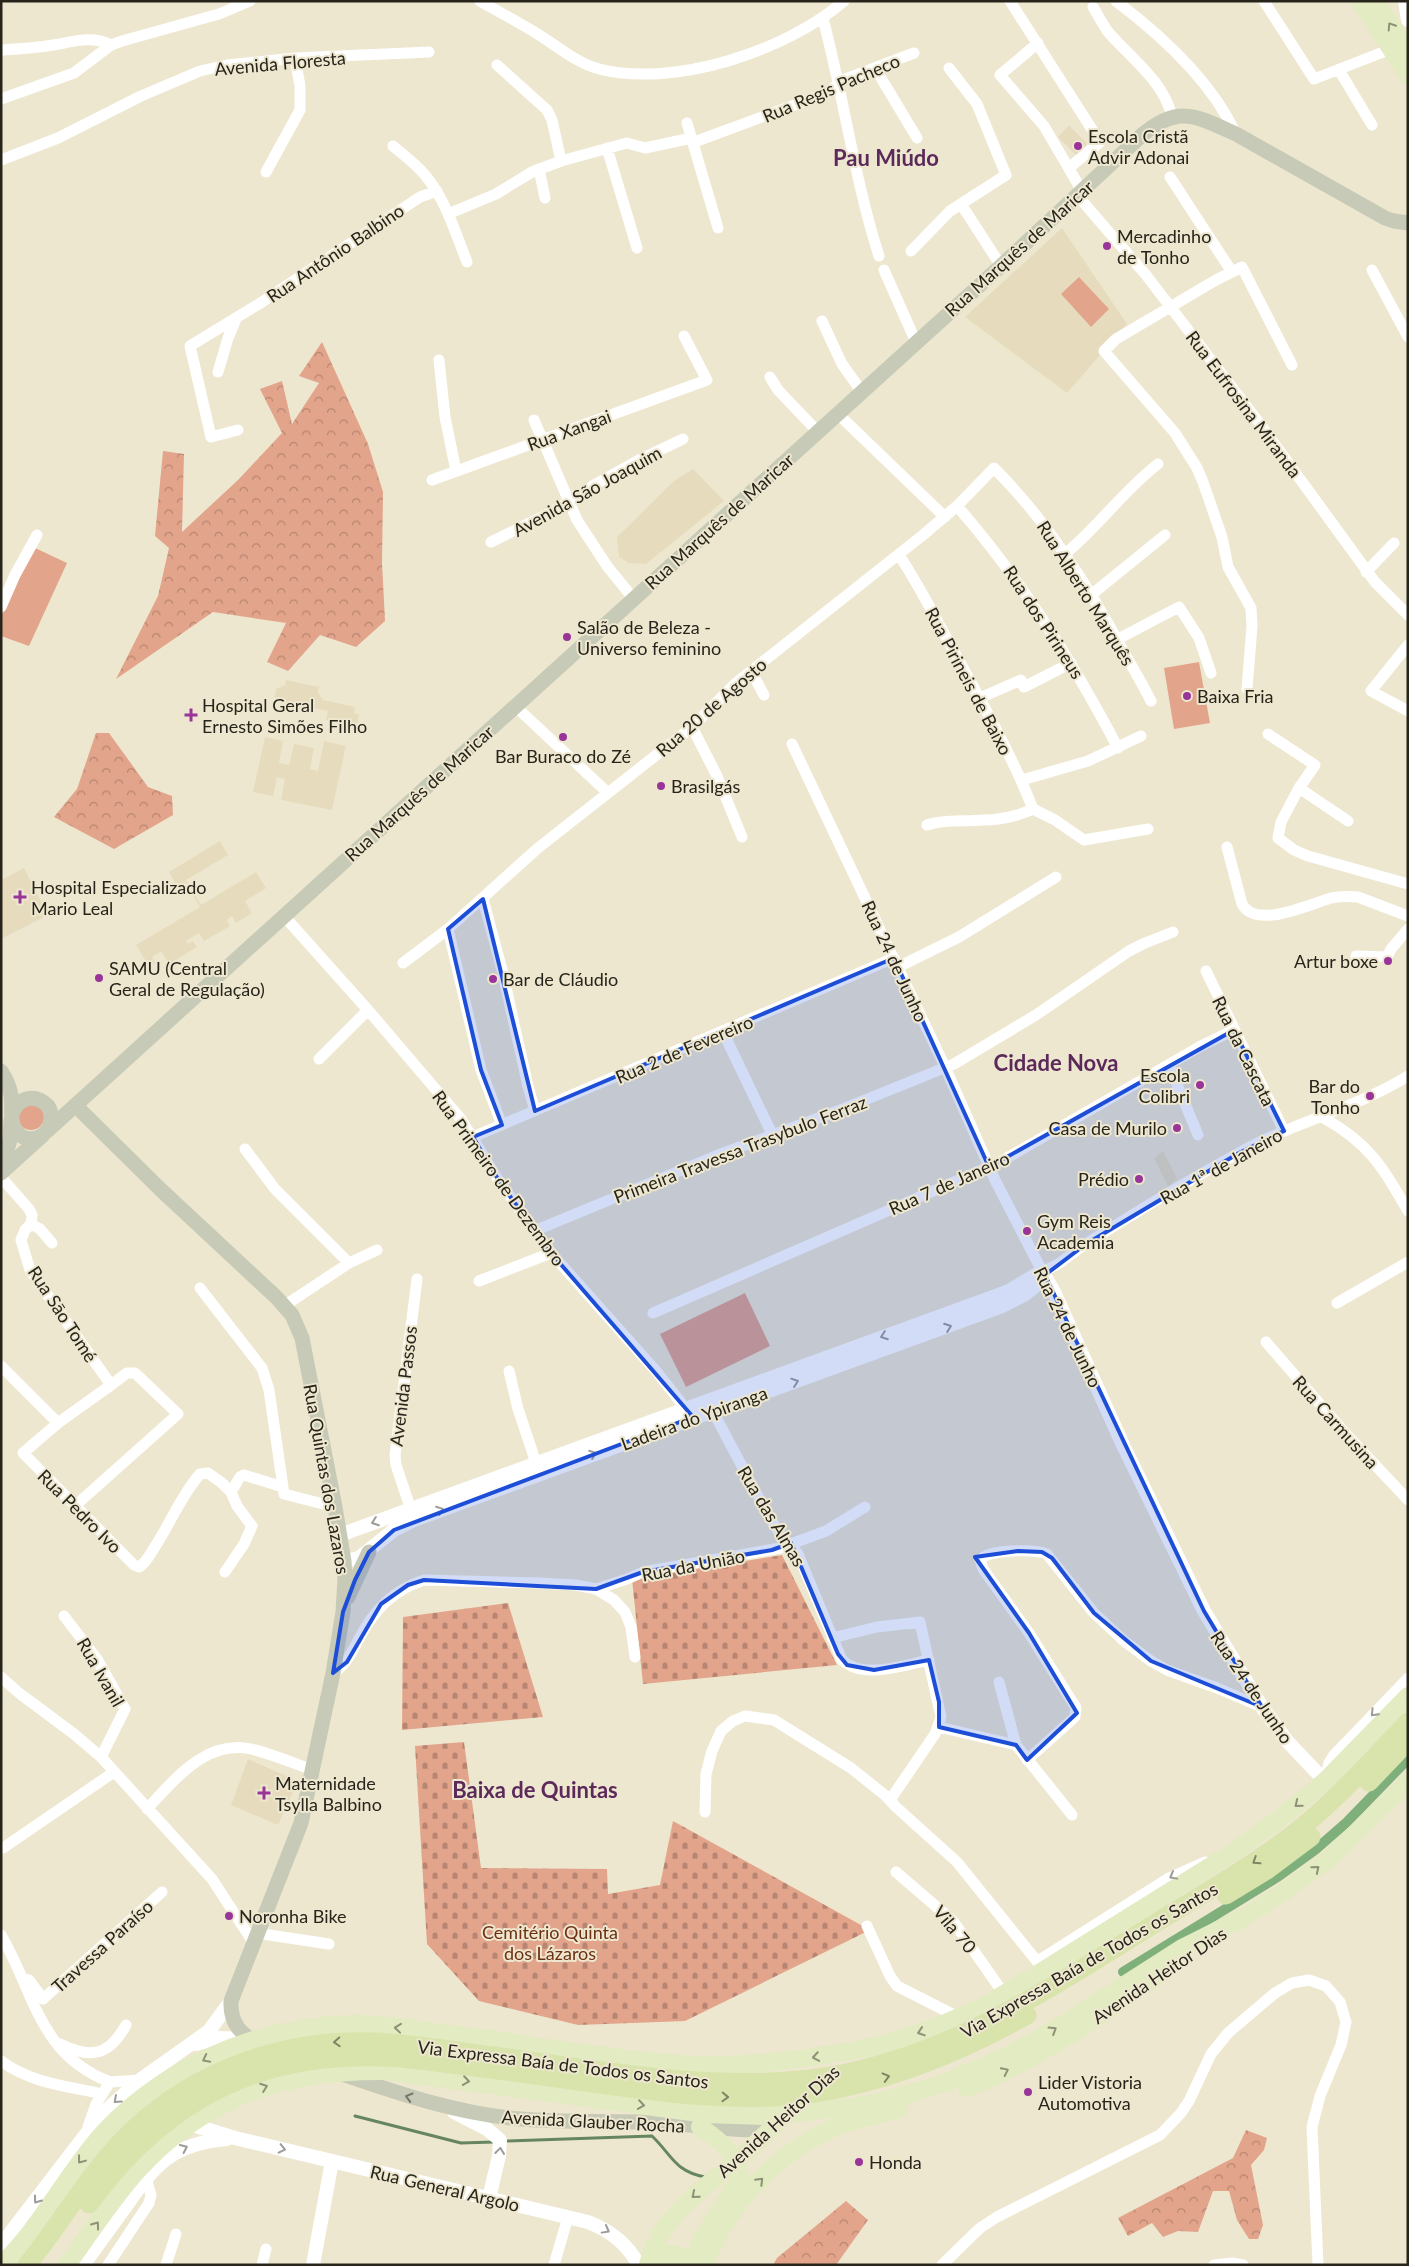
<svg xmlns="http://www.w3.org/2000/svg" width="1409" height="2266" font-family="Lato,sans-serif">
<defs>
<pattern id="forest-crowns" width="20" height="18" patternUnits="userSpaceOnUse" patternTransform="scale(1.25)"><rect width="20" height="18" fill="#e2a48b"/><path d="M2 6a3 3 0 1 1 6 0M12 15a3 3 0 1 1 6 0" fill="none" stroke="#b78571"/></pattern>
<pattern id="cemetery-stones" width="16" height="16" patternUnits="userSpaceOnUse" patternTransform="scale(1.25)"><rect width="16" height="16" fill="#e2a48b"/><path d="M2 7V4a2 2 0 0 1 4 0v3zM10 15v-3a2 2 0 0 1 4 0v3z" fill="#b78571"/></pattern>
</defs>
<rect width="100%" height="100%" fill="#eee7cf"/>
<path fill="#e6dcbd" d="M1069,125L1087,144L1076,155L1058,137Z
M1062,228L1127,324L1067,393L965,317Z
M693,469L724,501L646,564L629,563L619,557L617,537L674,481Z
M286,680L319,687L318,692L323,700L355,707L354,713L359,714L357,726L326,720L328,711L303,706L301,713L287,710L289,703L279,701L275,698V694L276,689L285,685Z
M265,737L283,741L279,763L289,765L294,744L314,748L310,769L318,771L324,741L346,746L332,810L281,800L285,779L277,777L273,796L253,792Z
M220,841L228,855L186,880L201,905L256,872L266,888L245,901L252,913L236,923L232,916L227,920L230,926L204,941L199,933L186,941L188,944L193,941L197,947L169,964L161,951L152,957L155,963L149,966L136,945L200,907L185,882L177,886L169,872Z
M24,868L48,915L1,939V880Z
M1163,1151L1177,1179L1168,1186L1154,1158Z
M248,1759L298,1781L278,1825L231,1805Z"/>
<path fill="#e2a48b" d="M1079,277L1109,309L1091,327L1061,294Z
M33,547L67,563L29,646L1,636V616Z
M1199,662L1210,723L1174,729L1164,668Z
M18 1117a13 13 0 1 1 26 0a13 13 0 1 1-26 0Z
M745,1293L770,1346L686,1387L660,1334Z"/>
<path fill="url(#forest-crowns)" d="M322,342L368,444L383,492L382,563L385,621L356,647L320,635L288,671L267,662L286,623L213,612L116,679L158,596L169,548L155,536L163,451L184,454L182,532L238,480L282,433L260,389L282,381L292,424L319,383L299,376Z
M96,733H109L148,787L172,796L173,815L114,849L54,817L77,789Z
M1246,2130L1267,2138L1264,2150L1251,2165L1263,2225L1258,2239H1249L1237,2220L1229,2191H1213L1198,2232L1178,2231L1163,2237L1152,2223L1128,2236L1118,2218L1233,2158Z
M846,2201L868,2220L836,2265H773L777,2258Z"/>
<path fill="url(#cemetery-stones)" d="M782,1555L837,1665L643,1684L632,1579Z
M508,1603L543,1717L402,1730L403,1617Z
M464,1742L481,1868L607,1869L608,1894L660,1885L673,1821L870,1930L685,2021L578,2025L479,2001L427,1944L415,1746Z"/>
<g fill="none" stroke-linecap="round" stroke-linejoin="round">
<path stroke="#65865f" stroke-width="3" d="M355,2116L461,2143L494,2142
M506,2141L652,2136C672,2155 674,2171 705,2177"/>
<path stroke="#7fb07c" stroke-width="10" d="M1123,1972L1279,1876L1315,1850L1347,1822L1408,1759"/>
<path stroke="#fff" stroke-width="11" d="M480,1C499,12 518,22 536,33C556,45 576,63 599,69C675,88 786,51 844,1
M1010,1L1100,142L1069,168
M1116,1C1161,35 1212,82 1236,134
M1264,1L1314,79L1391,49
M1093,7C1098,15 1103,25 1109,33C1132,59 1163,81 1172,116
M823,19C844,97 854,178 879,256
M1038,43L1000,75L1044,126L1082,191
M1,50C18,49 36,48 53,45C72,42 92,35 111,45
M497,65L547,110L552,120L561,161
M875,68L917,138
M1339,70L1372,125
M1,99L74,73L111,45L122,41L219,14L250,1
M687,123L718,228
M393,146C404,155 416,164 425,175C446,200 455,232 467,262
M607,148L637,248
M1,160L58,138L141,96L200,71L227,65L295,58L429,52
M539,169L545,198
M266,172L300,110V86L295,58
M1170,177L1232,272
M1077,195L1146,275L1257,420L1375,582L1408,615
M961,204L1001,266
M448,214L496,194L532,172L561,161L627,143L645,148L687,139L697,141L827,93L843,80L914,53
M911,251L950,211L1006,175L977,104L949,68
M884,270L916,342
M1372,270L1408,337
M822,321L842,364L862,392
M439,360L445,417L456,471
M218,372L228,338L236,319
M770,377L778,390L818,432
M838,414L945,517
M534,420L577,520L607,566L633,598
M238,430L211,437L190,346L262,302L420,197L437,191
M432,480L707,380L684,336
M957,506C1021,579 1073,662 1118,748
M491,542L554,511L594,485L639,460L683,439
M1065,554C1099,526 1124,490 1158,464
M899,555C919,585 935,617 952,648C981,701 1011,753 1033,809
M1366,572L1394,543
M1091,595L1165,535
M1,607L15,575L37,535
M1118,639L1179,607L1199,638L1211,673
M1408,645L1371,691L1408,711
M751,671L764,695
M1247,689L1252,626L1251,608L1228,567L1222,537L1203,482L1197,468L1175,433L1104,351L1116,339L1216,280L1242,267L1292,365
M980,698L1021,680L1024,687L1071,663
M515,706L607,792
M692,727L717,776L742,837
M1268,734L1315,765L1299,788
M792,744L945,1067L995,1180L1042,1271C1059,1267 1071,1253 1086,1244C1136,1212 1187,1181 1239,1153C1293,1122 1355,1109 1408,1076
M1022,780L1088,761L1141,736
M1033,809L1055,820L1084,840L1148,829
M1348,821L1299,788L1281,822L1278,838L1294,850L1308,856L1408,884
M927,825C945,819 964,822 983,820C999,820 1018,816 1033,809
M1227,847L1242,904C1256,930 1310,904 1331,898C1341,896 1349,896 1358,897L1408,916
M483,899L502,970L528,1086L535,1111
M284,916L368,1010L461,1119L499,1181L551,1253L656,1371L690,1414
M448,929L481,1070L502,1125
M1356,956L1387,957L1391,949L1408,929
M403,963L448,929L538,848L692,727L736,683L923,535L957,506L994,468C1048,522 1089,587 1125,654C1134,670 1143,685 1151,701
M898,967L959,937L1056,877
M1206,971L1284,1131
M723,1032L772,1134
M319,1059L368,1010
M1169,1065L1198,1135
M1322,1117C1369,1143 1382,1166 1408,1211
M473,1137L894,958
M245,1149L275,1189L349,1263
M1,1177L29,1209L32,1215L31,1224
M31,1224L25,1230L21,1240L30,1270L111,1385
M31,1224L40,1229L52,1243
M534,1231L718,1155L840,1110L954,1064L1036,1015L1129,951L1145,943L1173,932
M479,1281L551,1253
M200,1288L262,1368L269,1390L283,1487
M1337,1303L1408,1262
M284,1306L349,1263L377,1250
M653,1313L1000,1162L1201,1046L1234,1030
M1266,1342L1346,1434L1408,1500
M1,1366L58,1423
M509,1371L518,1409L539,1472
M709,1404L761,1502L779,1533L798,1554L842,1660C864,1680 904,1665 929,1660
M231,1492L240,1477L244,1475L283,1487L284,1494L335,1507
M76,1505L178,1414L135,1373H127L111,1385L58,1423L23,1453L134,1565L139,1567C147,1562 151,1553 156,1545C171,1522 182,1494 200,1474L208,1473L222,1483L231,1492L237,1506L252,1526L244,1544L225,1572
M413,1516L396,1465L395,1455L417,1279
M596,1589L627,1579L643,1572L780,1548L826,1531L865,1507
M64,1616L97,1659L125,1709L101,1757
M832,1638L877,1627L920,1622L941,1717L935,1734L890,1800
M333,1673C347,1665 352,1651 360,1637C375,1609 393,1590 424,1580L540,1583L576,1585L596,1589L614,1600L625,1612L631,1627L635,1657
M1,1677L19,1693L74,1734L101,1757L212,1879L253,1942
M999,1682L1016,1745L1072,1815
M939,1727L1016,1745
M1027,1760L1075,1717L1076,1708L1029,1633L983,1569L980,1560C988,1549 1035,1549 1047,1554L1094,1613L1123,1640L1151,1661L1167,1670L1217,1688L1262,1707
M1325,1780L1329,1763L1334,1755L1408,1678
M147,1809C174,1780 206,1739 251,1749C272,1754 293,1763 313,1770
M705,1812L706,1774L712,1751L721,1731L733,1721L745,1716L774,1720L851,1768L886,1796L896,1807L957,1862L1044,1970
M3,1848L114,1772
M896,1872L953,1921L1004,1994
M867,1926L890,1976L897,1986L960,2018
M256,1933L329,1944
M1,1935C35,1993 38,2054 110,2082
M1038,1961L1169,1878L1205,1862
M22,1978L29,1980L43,1999L162,1892
M60,2044C91,2059 109,2056 126,2025
M1,2061C30,2083 67,2086 102,2094
M88,2127L96,2104L110,2082L140,2080
M108,2265L149,2203L151,2195L146,2178
M166,2265L176,2234
M262,2265L266,2249
M554,2265L568,2217
M942,2265L980,2228L997,2217L1160,2135L1181,2113L1189,2101L1211,2054L1228,2033L1275,1993L1292,1983L1309,1980L1326,1986L1340,2002L1346,2022L1341,2045L1320,2096L1312,2127L1318,2265
M1214,2265L1232,2263L1243,2265"/>
<path stroke="#fff" stroke-width="14" d="M1405,1L1408,20
M340,1535L1009,1291L1042,1271L1054,1292L1123,1445L1204,1611L1262,1707L1287,1741L1325,1781
M344,1561L359,1558L394,1530L414,1520L1000,1307L1024,1295L1042,1281
M196,2044L218,2038L248,2039
M148,2101L144,2090L151,2072
M454,2112L487,2129L500,2140L499,2156L489,2198
M183,2122L235,2138L588,2222C611,2231 626,2243 639,2265
M1,2245L100,2116L140,2080L209,2031L231,2001
M83,2265C98,2245 112,2225 126,2206C156,2163 172,2144 227,2139
M313,2265L332,2161"/>
<path stroke="#c6cab6" stroke-width="15" d="M1,1071C6,1079 10,1087 11,1096C13,1107 9,1122 16,1131C32,1151 61,1129 48,1106C35,1093 18,1097 12,1114
M76,1106L160,1189L276,1297L292,1315L302,1338L335,1507L344,1561L345,1579L343,1612L333,1673L301,1823L231,2001C230,2024 241,2035 261,2045
M47,1131L1001,266L1141,136C1178,104 1196,116 1236,134L1385,218L1394,221L1408,223
M1,1169L10,1140L11,1120
M1,1173L43,1135
M348,1597L369,1552
M342,2074C400,2094 459,2114 521,2119C569,2123 617,2120 665,2123C701,2125 735,2132 771,2129"/>
<path stroke="#e2ebc1" stroke-width="18" d="M1360,1L1408,75
M1375,1L1408,51
M1237,1922L1282,1893L1329,1859L1408,1782
M870,2049L934,2028L984,2006L1044,1970L1235,1851L1279,1819L1325,1781L1408,1696
M967,2088C1037,2061 1098,2017 1159,1975
M1,2265C38,2230 62,2183 94,2144C113,2120 139,2099 164,2082C220,2045 287,2025 354,2024C383,2024 413,2029 442,2033C517,2042 591,2056 666,2063C740,2070 809,2059 881,2045
M67,2265C90,2233 112,2199 138,2170C206,2096 287,2070 385,2071L706,2114L767,2116L851,2107L879,2102L940,2085L1011,2054L1068,2021L1182,1948L1246,1916
M648,2265C659,2217 701,2191 736,2161C754,2146 772,2128 789,2111
M652,2265C661,2254 672,2251 685,2258L688,2265
M691,2265L704,2235L740,2178C738,2155 719,2139 700,2127
M704,2265C729,2205 776,2152 836,2127C856,2119 878,2115 899,2109"/>
<path stroke="#d8e4ac" stroke-width="19" d="M1369,1782L1408,1741
M1226,1895L1267,1870L1311,1837
M89,2204C168,2095 267,2048 401,2058C465,2065 529,2074 593,2083C666,2093 741,2104 815,2093C892,2081 961,2052 1027,2015
M27,2265C64,2220 92,2167 135,2128C200,2068 288,2038 376,2042C415,2044 455,2051 494,2056C599,2070 704,2091 810,2079C938,2064 1047,1990 1154,1924C1206,1892 1260,1862 1307,1823C1343,1793 1375,1756 1408,1722"/>
</g>
<defs><path id="oneway-chevron" d="M-2-3.5L2.5 0L-2 3.5" fill="none" stroke-width="1.6" stroke-linecap="round" stroke-linejoin="round" transform="scale(1.25)"/></defs>
<g stroke="#8e9176">
<use href="#oneway-chevron" transform="translate(1391 26) rotate(-123)"/>
<use href="#oneway-chevron" transform="translate(1298 1804) rotate(141)"/>
<use href="#oneway-chevron" transform="translate(1316 1869) rotate(-39)"/>
<use href="#oneway-chevron" transform="translate(398 2028) rotate(-174)"/>
<use href="#oneway-chevron" transform="translate(1053 2030) rotate(-32)"/>
<use href="#oneway-chevron" transform="translate(921 2032) rotate(162)"/>
<use href="#oneway-chevron" transform="translate(816 2057) rotate(170)"/>
<use href="#oneway-chevron" transform="translate(206 2059) rotate(153)"/>
<use href="#oneway-chevron" transform="translate(1005 2071) rotate(-26)"/>
<use href="#oneway-chevron" transform="translate(466 2081) rotate(8)"/>
<use href="#oneway-chevron" transform="translate(264 2087) rotate(-20)"/>
<use href="#oneway-chevron" transform="translate(641 2105) rotate(8)"/>
<use href="#oneway-chevron" transform="translate(81 2160) rotate(127)"/>
<use href="#oneway-chevron" transform="translate(760 2181) rotate(-45)"/>
<use href="#oneway-chevron" transform="translate(695 2195) rotate(140)"/>
<use href="#oneway-chevron" transform="translate(96 2225) rotate(-54)"/>
</g>
<g stroke="#9e9c98">
<use href="#oneway-chevron" transform="translate(948 1327) rotate(-20)"/>
<use href="#oneway-chevron" transform="translate(884 1336) rotate(160)"/>
<use href="#oneway-chevron" transform="translate(795 1382) rotate(-19)"/>
<use href="#oneway-chevron" transform="translate(593 1454) rotate(-20)"/>
<use href="#oneway-chevron" transform="translate(440 1510) rotate(-21)"/>
<use href="#oneway-chevron" transform="translate(375 1522) rotate(160)"/>
<use href="#oneway-chevron" transform="translate(1374 1713) rotate(134)"/>
<use href="#oneway-chevron" transform="translate(1173 1876) rotate(151)"/>
<use href="#oneway-chevron" transform="translate(117 2100) rotate(138)"/>
<use href="#oneway-chevron" transform="translate(184 2148) rotate(-25)"/>
<use href="#oneway-chevron" transform="translate(282 2149) rotate(13)"/>
<use href="#oneway-chevron" transform="translate(500 2151) rotate(-83)"/>
<use href="#oneway-chevron" transform="translate(37 2200) rotate(126)"/>
<use href="#oneway-chevron" transform="translate(606 2230) rotate(29)"/>
</g>
<g stroke="#808464">
<use href="#oneway-chevron" transform="translate(1256 1861) rotate(147)"/>
<use href="#oneway-chevron" transform="translate(337 2042) rotate(177)"/>
<use href="#oneway-chevron" transform="translate(886 2077) rotate(-15)"/>
<use href="#oneway-chevron" transform="translate(725 2097) rotate(2)"/>
</g>
<use stroke="#767768" href="#oneway-chevron" transform="translate(409 2097) rotate(-164)"/>
<path fill="#1d4ed8" fill-opacity="0.2" stroke="#1d4ed8" stroke-width="4" stroke-linejoin="round" d="M483,899L535,1111L894,958L989,1167L1234,1030L1284,1131L1239,1153L1086,1244L1045,1275L1204,1611L1262,1707L1151,1661L1094,1613L1052,1558L1042,1552L1018,1551L975,1557L1029,1633L1077,1713L1027,1760L1016,1745L939,1727V1702L929,1660L874,1670L847,1665L838,1654L791,1543L772,1550L643,1572L596,1589L424,1580L408,1585L381,1604L347,1662L333,1673L343,1612L355,1580L369,1552L394,1530L693,1417L551,1253L499,1181L473,1137L502,1125L481,1070L448,929Z"/>
<g fill="#993499" stroke="#eee7cf" stroke-width="2">
<circle cx="1078" cy="146" r="5"/>
<circle cx="1107" cy="246" r="5"/>
<circle cx="567" cy="637" r="5"/>
<circle cx="1187" cy="696" r="5"/>
<path d="M188.5 707.5h5v5h5v5h-5v5h-5v-5h-5v-5h5z"/>
<circle cx="563" cy="737" r="5"/>
<circle cx="661" cy="786" r="5"/>
<path d="M17.5 889.5h5v5h5v5h-5v5h-5v-5h-5v-5h5z"/>
<circle cx="1388" cy="961" r="5"/>
<circle cx="99" cy="978" r="5"/>
<circle cx="493" cy="979" r="5"/>
<circle cx="1200" cy="1085" r="5"/>
<circle cx="1370" cy="1096" r="5"/>
<circle cx="1177" cy="1128" r="5"/>
<circle cx="1139" cy="1179" r="5"/>
<circle cx="1027" cy="1231" r="5"/>
<path d="M261.5 1785.5h5v5h5v5h-5v5h-5v-5h-5v-5h5z"/>
<circle cx="229" cy="1916" r="5"/>
<circle cx="1028" cy="2092" r="5"/>
<circle cx="859" cy="2162" r="5"/>
</g>
<g text-anchor="middle" dominant-baseline="central" stroke-width="4" stroke-linejoin="round" paint-order="stroke">
<g font-size="18" fill="#27241b" stroke="#eee7cf">
<text transform="translate(280 63) rotate(-5)">Avenida Floresta</text>
<text transform="translate(831 88) rotate(-23)">Rua Regis Pacheco</text>
<text transform="translate(1019 248) rotate(-42)">Rua Marquês de Maricar</text>
<text transform="translate(335 253) rotate(-34)">Rua Antônio Balbino</text>
<text transform="translate(1244 404) rotate(53)">Rua Eufrosina Miranda</text>
<text transform="translate(569 430) rotate(-20)">Rua Xangai</text>
<text transform="translate(587 491) rotate(-29)">Avenida São Joaquim</text>
<text transform="translate(719 521) rotate(-42)">Rua Marquês de Maricar</text>
<text transform="translate(1086 593) rotate(58)">Rua Alberto Marquês</text>
<text transform="translate(1044 622) rotate(57)">Rua dos Pirineus</text>
<text transform="translate(969 681) rotate(62)">Rua Pirineis de Baixo</text>
<text transform="translate(711 707) rotate(-41)">Rua 20 de Agosto</text>
<text transform="translate(419 793) rotate(-42)">Rua Marquês de Maricar</text>
<text transform="translate(895 961) rotate(65)">Rua 24 de Junho</text>
<text transform="translate(684 1049) rotate(-23)">Rua 2 de Fevereiro</text>
<text transform="translate(1244 1051) rotate(64)">Rua da Cascata</text>
<text transform="translate(740 1149) rotate(-21)">Primeira Travessa Trasybulo Ferraz</text>
<text transform="translate(1221 1166) rotate(-29)">Rua 1ª de Janeiro</text>
<text transform="translate(499 1178) rotate(54)">Rua Primeiro de Dezembro</text>
<text transform="translate(949 1183) rotate(-24)">Rua 7 de Janeiro</text>
<text transform="translate(63 1314) rotate(57)">Rua Sāo Tomé</text>
<text transform="translate(1068 1327) rotate(64)">Rua 24 de Junho</text>
<text transform="translate(403 1386) rotate(-83)">Avenida Passos</text>
<text transform="translate(694 1418) rotate(-20)">Ladeira do Ypiranga</text>
<text transform="translate(1336 1422) rotate(48)">Rua Carmusina</text>
<text transform="translate(327 1479) rotate(80)">Rua Quintas dos Lazaros</text>
<text transform="translate(80 1511) rotate(45)">Rua Pedro Ivo</text>
<text transform="translate(772 1516) rotate(59)">Rua das Almas</text>
<text transform="translate(693 1565) rotate(-11)">Rua da União</text>
<text transform="translate(101 1672) rotate(60)">Rua Ivanil</text>
<text transform="translate(1252 1687) rotate(56)">Rua 24 de Junho</text>
<text transform="translate(955 1929) rotate(50)">Vila 70</text>
<text transform="translate(102 1946) rotate(-42)">Travessa Paraíso</text>
<text transform="translate(1089 1960) rotate(-30)">Via Expressa Baía de Todos os Santos</text>
<text transform="translate(1159 1975) rotate(-34)">Avenida Heitor Dias</text>
<text transform="translate(563 2064) rotate(7)">Via Expressa Baía de Todos os Santos</text>
<text transform="translate(593 2121) rotate(3)">Avenida Glauber Rocha</text>
<text transform="translate(778 2121) rotate(-42)">Avenida Heitor Dias</text>
<text transform="translate(445 2188) rotate(13)">Rua General Argolo</text>
</g>
<g font-size="18" fill="#27241b" stroke="#eee7cf" text-anchor="start">
<text x="1088" y="136">Escola Cristã<tspan x="1088" dy="21">Advir Adonai</tspan></text>
<text x="1117" y="236">Mercadinho<tspan x="1117" dy="21">de Tonho</tspan></text>
<text x="577" y="627">Salão de Beleza -<tspan x="577" dy="21">Universo feminino</tspan></text>
<text x="1197" y="696">Baixa Fria</text>
<text x="202" y="705">Hospital Geral<tspan x="202" dy="21">Ernesto Simões Filho</tspan></text>
<text x="563" y="756" text-anchor="middle">Bar Buraco do Zé</text>
<text x="671" y="786">Brasilgás</text>
<text x="31" y="887">Hospital Especializado<tspan x="31" dy="21">Mario Leal</tspan></text>
<text x="1378" y="961" text-anchor="end">Artur boxe</text>
<text x="109" y="968">SAMU (Central<tspan x="109" dy="21">Geral de Regulação)</tspan></text>
<text x="503" y="979">Bar de Cláudio</text>
<text x="1190" y="1075" text-anchor="end">Escola<tspan x="1190" dy="21">Colibri</tspan></text>
<text x="1360" y="1086" text-anchor="end">Bar do<tspan x="1360" dy="21">Tonho</tspan></text>
<text x="1167" y="1128" text-anchor="end">Casa de Murilo</text>
<text x="1129" y="1179" text-anchor="end">Prédio</text>
<text x="1037" y="1221">Gym Reis<tspan x="1037" dy="21">Academia</tspan></text>
<text x="275" y="1783">Maternidade<tspan x="275" dy="21">Tsylla Balbino</tspan></text>
<text x="239" y="1916">Noronha Bike</text>
<text x="1038" y="2082">Lider Vistoria<tspan x="1038" dy="21">Automotiva</tspan></text>
<text x="869" y="2162">Honda</text>
</g>
<g font-size="18" fill="#6e3013" stroke="#eee7cf">
<text x="550" y="1932">Cemitério Quinta<tspan x="550" dy="21">dos Lázaros</tspan></text>
</g>
<g font-size="22" font-weight="bold" fill="#5b295a" stroke="#eee7cf">
<text x="886" y="157">Pau Miúdo</text>
<text x="1056" y="1062">Cidade Nova</text>
<text x="535" y="1789">Baixa de Quintas</text>
</g>
</g>
<rect width="1409" height="2266" fill="none" stroke="#27241b" stroke-width="5"/>
</svg>
